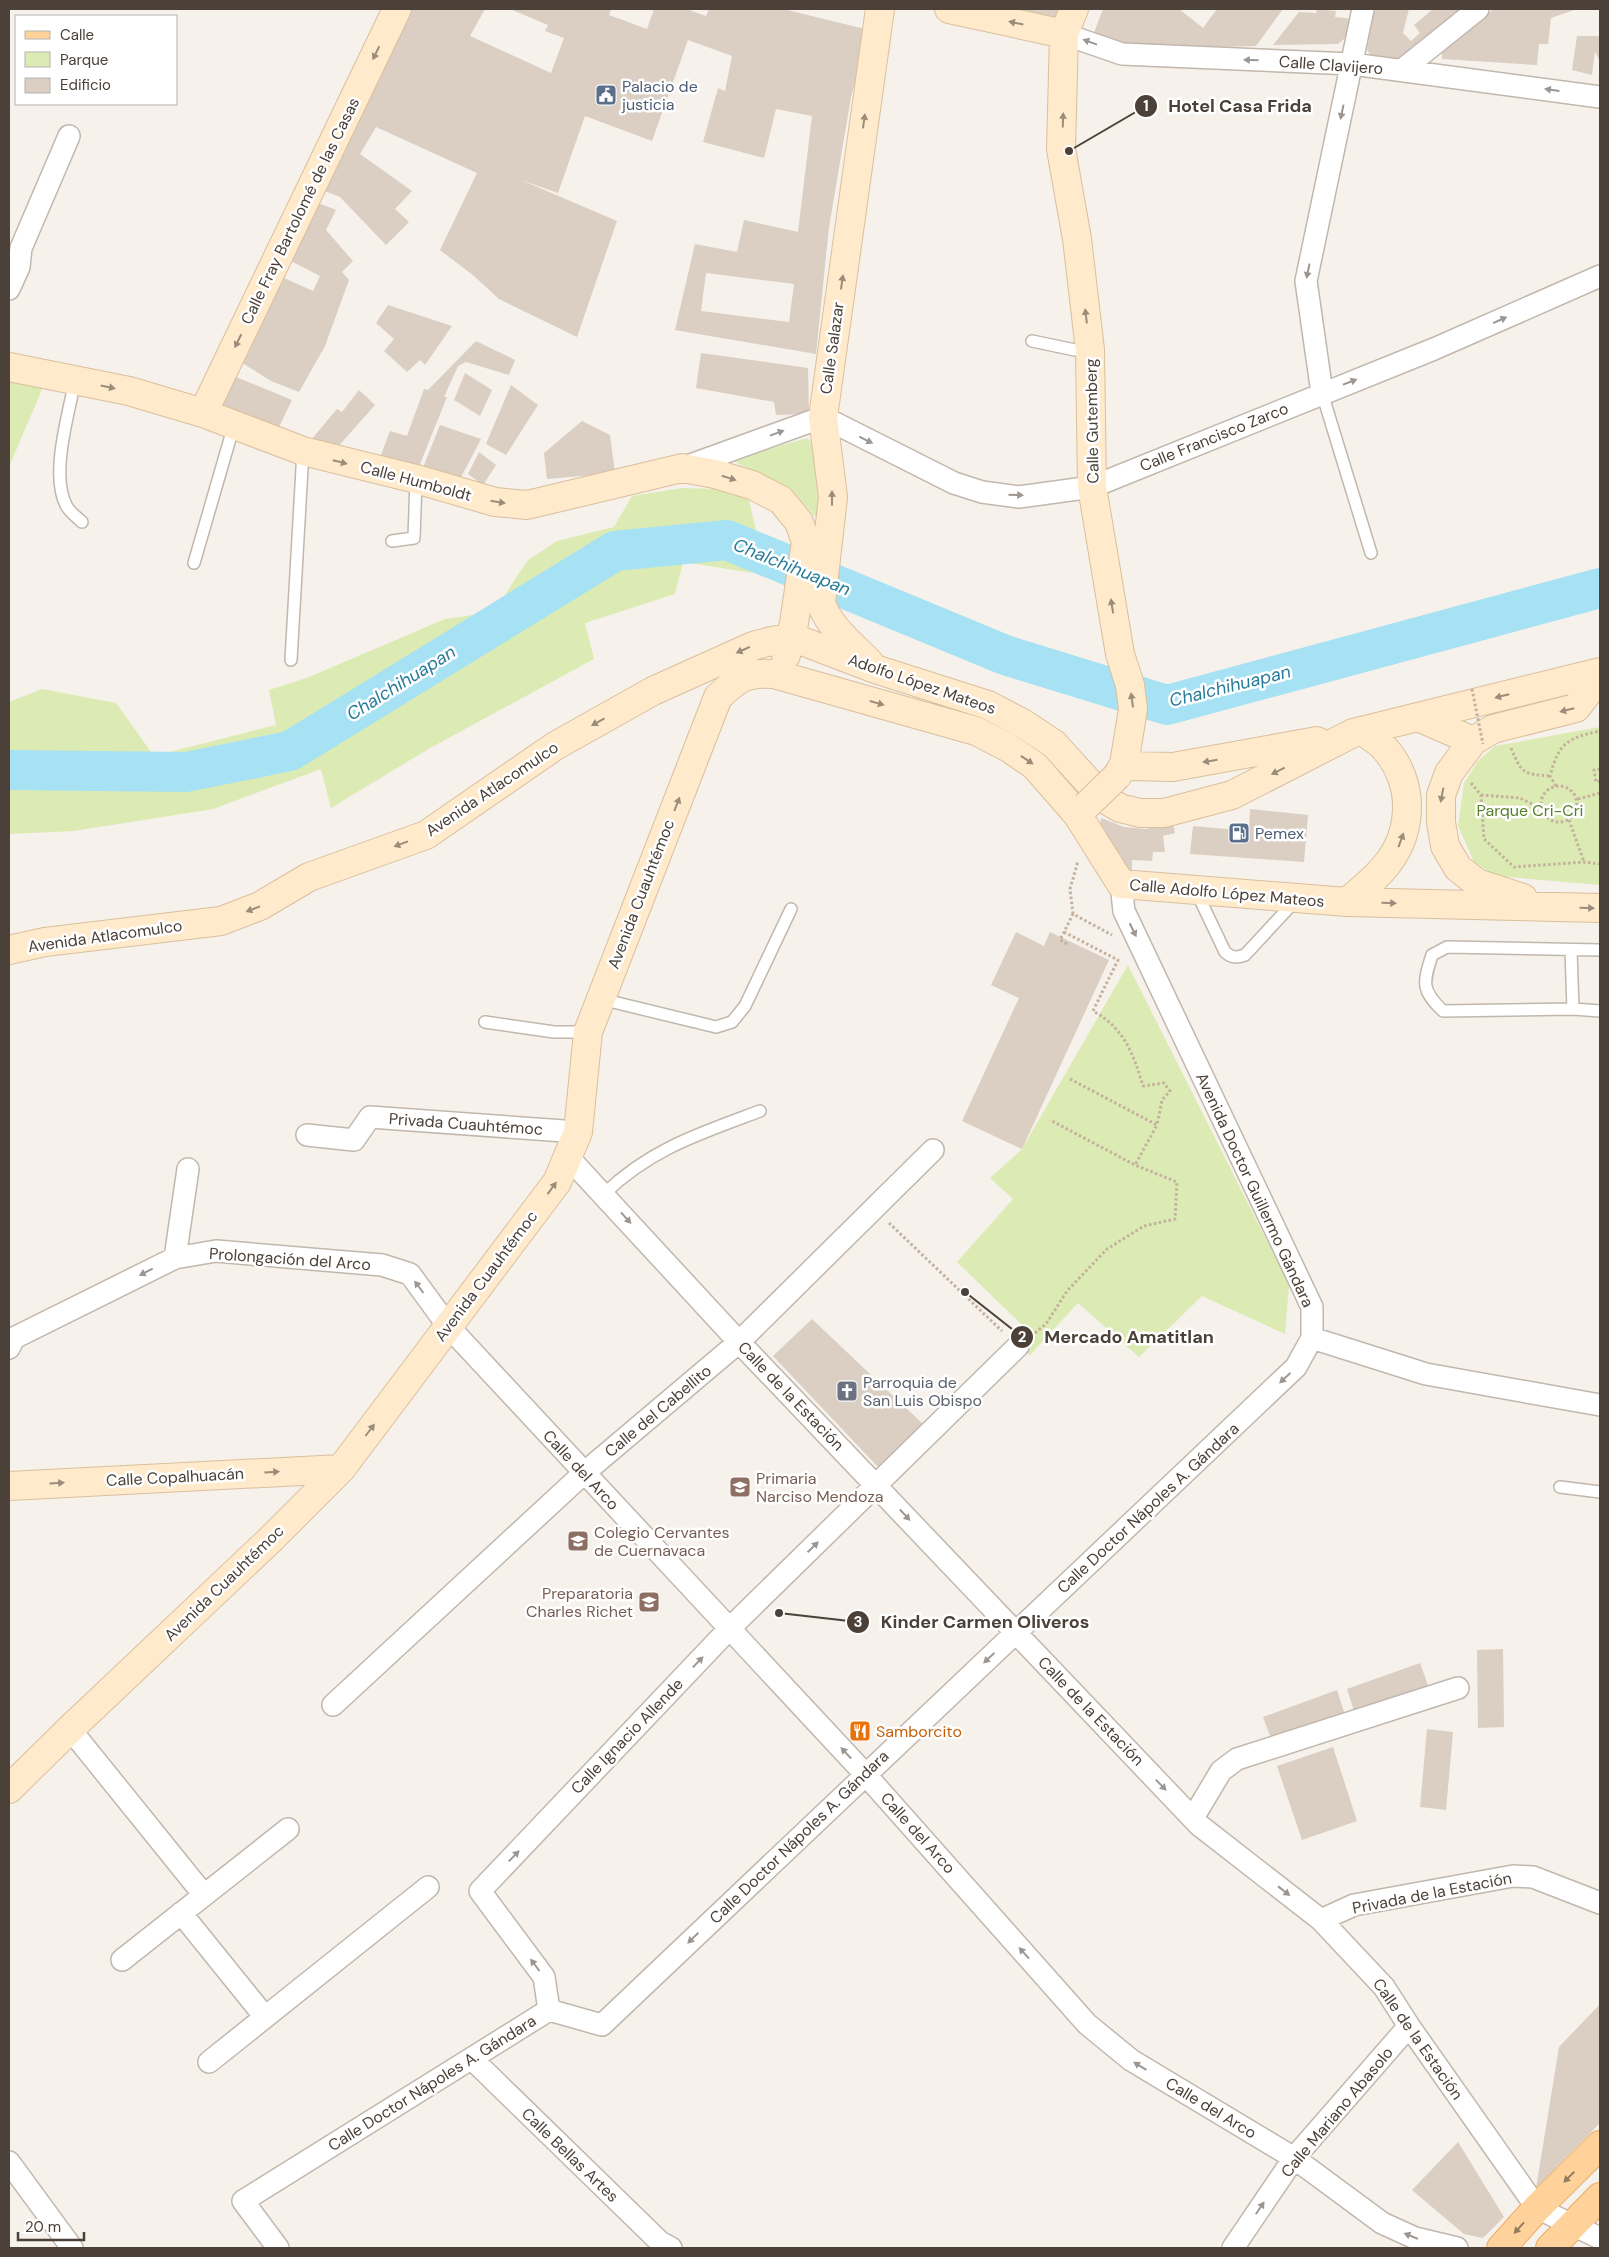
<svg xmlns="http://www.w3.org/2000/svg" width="1609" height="2257" font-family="'DM Sans',sans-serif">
<rect width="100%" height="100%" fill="#f6f1eb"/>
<path fill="#dbebb3" d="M9,378L43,387L9,467Z
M807,438C830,457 821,495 819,521L792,490L731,460Z
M682,488L716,489L749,500L759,544L753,573L683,562L675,594L585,623L594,659L430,748L331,808L321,769L213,809L74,831L9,834V702L42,689L116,703L154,756L276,725L269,690L309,677L445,619L494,612L527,561L557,541L614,527L632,496Z
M1600,727V885L1496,876L1474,862L1458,826L1464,783L1478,761L1495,746Z
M1128,965L1289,1285L1285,1334L1202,1296L1139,1357L1078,1303L1029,1356L1020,1323L957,1262L1013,1199L990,1178L1022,1149Z"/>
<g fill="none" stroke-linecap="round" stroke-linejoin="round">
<path stroke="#a7e1f4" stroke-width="40" d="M9,770L186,772L290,751L615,551L727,540L1005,655L1167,705L1600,588"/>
</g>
<path fill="#dbcec3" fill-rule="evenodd" d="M404,9H485L470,36L551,73L564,38L545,31L548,25L510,9H611L609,15L647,29L654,9H686L706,16L709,9H783L869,30L851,97L829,227L816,354L675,330L695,244L737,252L744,220L798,232L812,116L776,109L764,158L703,142L718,88L725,91L732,56L688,40L652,141L585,116L558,193L521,180L617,221L577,337L499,299L474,276L440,250L477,173L376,127L360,154L412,191L395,209L409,222L386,245L340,197L317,188ZM706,273L794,284L789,322L701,311Z
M971,9H1061L1055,28Z
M1103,9H1179L1203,28L1217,9H1283L1256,46L1121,49L1092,38Z
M1317,9L1336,11L1335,17L1354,19L1351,33L1338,44L1273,45L1299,12L1316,13Z
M1374,9H1409L1403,33L1411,41L1420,33L1414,25L1433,9H1468L1397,61L1374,59L1367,50Z
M1494,9H1577L1551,18L1548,44H1539L1537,65L1442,59V50Z
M1577,36H1600V63L1595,51L1592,75L1572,70Z
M311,200L336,210L326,230L353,261L342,272L349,280L325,346L299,392L271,381L236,359L275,274L313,291L320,276L285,258Z
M388,305L452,326L425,365L420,360L407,372L384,351L394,339L376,323Z
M476,341L515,360L509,375L466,362L458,366L444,397H447L416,474L378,463L390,431L407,436L424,389L428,390Z
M701,353L808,368L809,414L776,415L774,402L696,388Z
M465,373L492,390L480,416L454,400Z
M229,374L292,400L277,431L217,409Z
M511,385L538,405L506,455L486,444Z
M359,390L375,405L336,449L311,440L337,409L342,412Z
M582,421L610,435L615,473L547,479L544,453Z
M440,425L481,439L458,483L420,475Z
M479,452L496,465L483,485L468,474Z
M1250,809L1308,815L1304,862L1190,854L1193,826L1249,831Z
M1101,818L1124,827L1146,829L1173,822L1175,833L1163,836L1165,852H1153L1152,861L1132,860V871L1119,862L1100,826Z
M1016,932L1044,946L1050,932L1109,960L1022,1149L962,1121L1019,998L991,985Z
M812,1319L925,1426L878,1467L773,1356Z
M1503,1649L1504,1727L1478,1728L1477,1650Z
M1420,1663L1429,1688L1355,1714L1347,1689Z
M1337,1690L1345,1715L1272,1741L1263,1717Z
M1427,1729L1453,1732L1446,1810L1420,1807Z
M1333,1747L1357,1821L1302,1840L1277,1766Z
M1600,2004V2123L1536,2188L1559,2047Z
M1458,2142L1504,2217L1483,2238L1464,2234L1412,2190Z"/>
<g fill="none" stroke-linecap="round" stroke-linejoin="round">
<g stroke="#c2b7ad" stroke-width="14">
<path id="lane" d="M1032,341L1075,350H1090
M75,380C69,413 50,474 66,505C69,512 77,517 82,522
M1322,393L1371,553
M392,541L414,538L416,480
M194,563L234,425
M291,660L303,451
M1196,891L1225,952C1232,958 1236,958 1245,955L1295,901
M1571,950L1573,1009
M1600,950L1447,947L1432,955C1423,983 1421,990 1443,1011L1573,1009L1600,1011
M601,999L716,1027L732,1022L745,1006L791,909
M485,1022L554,1032H588
M604,1194C650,1149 701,1133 760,1111
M1560,1487L1600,1492"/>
</g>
<g stroke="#c2b7ad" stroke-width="24">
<path id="street" d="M1064,34L1122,54L1352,64L1600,97
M1402,70L1478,9
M9,289L19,267L21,248L69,136
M1322,393L1306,281L1363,9
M682,468L823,417L954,483L982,492L1019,497L1092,487L1434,349L1600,276
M307,1135L354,1140L370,1117L578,1132
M568,1157L739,1342L1199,1825L1321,1920L1384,1987L1409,2026L1537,2208L1600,2238
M175,1258L188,1169
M1312,1338L1426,1374L1600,1405
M9,1348L14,1338L175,1258L216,1251L382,1265L410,1274L448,1326L865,1774L1087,2024L1131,2060L1294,2158L1382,2223L1415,2238L1457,2248
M333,1705L584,1473L739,1342L933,1150
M70,1729L204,1895
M1193,1818L1221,1771L1237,1759L1458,1688
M181,1913L265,2017
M1321,1920L1354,1905L1513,1876L1533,1877L1600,1903
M122,1960L288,1829
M549,2010L544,1977L480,1891L730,1628L1018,1346
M472,2059L660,2242L671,2248
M209,2062L428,1887
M9,2162L72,2248
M278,2248L243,2201L549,2010L602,2025L1296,1367L1312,1338V1307L1124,911L1121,884
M1233,2248L1294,2158L1409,2026"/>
</g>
<g stroke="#dabf9c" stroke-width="30">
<path id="secondary" d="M949,9L1064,34
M1074,9L1064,34L1061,149L1077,239L1090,350L1092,487L1120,654L1130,685L1133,709L1124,764L1117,776
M9,367L129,391L203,413L303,451L416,479L495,502L527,505L682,468L715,474L752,485L781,500L799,522L806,542L794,623L786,655
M203,413L397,9
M869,662C852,645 829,627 821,603L833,497L823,417L880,9
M1418,717L1473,741
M1124,764L1130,766L1173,767L1317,741
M1523,898L1477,883L1458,868L1445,846L1441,822V795L1449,773L1473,741L1493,729L1576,708L1600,677
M1347,902C1380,875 1407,852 1407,806C1407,786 1399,765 1386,750C1380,742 1370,736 1362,731
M9,950L45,942L221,921L260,906L309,877L426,835L555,746L653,691L753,646C769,641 785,637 802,641L875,669L988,705L1024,724L1054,744L1103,798L1120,808L1140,813H1164L1232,795L1353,733L1600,672
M9,1486L341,1469
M9,1789L70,1729L272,1538L341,1469L557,1182L578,1132L588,1032L718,697C738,678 746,672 774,674L976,731L1009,748L1035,766L1077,814L1121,884L1347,902L1600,908"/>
</g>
<g stroke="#e9ac66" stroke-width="30">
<path id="primary" d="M1501,2248L1537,2208L1600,2145
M1550,2248L1600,2197"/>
</g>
<path stroke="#c5b09e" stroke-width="3" stroke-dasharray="2.5 2.5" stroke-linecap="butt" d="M1511,748C1522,774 1523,774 1550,776
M1600,769L1594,770L1596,782L1600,781
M1471,783L1481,795L1484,839L1514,867L1584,862L1600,864
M1541 804a18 18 0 1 1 36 0a18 18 0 1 1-36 0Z
M1556,786L1550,776C1559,742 1568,738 1600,731
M1481,795L1520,798L1540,808
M1578,799L1600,793
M1569,820L1584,862
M1073,914L1070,889L1078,861
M1064,932L1118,960L1093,1011C1124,1028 1133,1053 1143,1086L1164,1083L1170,1091L1162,1100L1157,1125
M1067,944L1060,940L1073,914L1112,935
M1070,1079L1157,1125L1135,1165
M889,1223L1002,1331
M1035,1333L1046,1324L1067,1291L1107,1249L1144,1226L1175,1219L1177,1182L1135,1165L1050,1120"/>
<use href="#lane" stroke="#fff" stroke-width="11"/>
<use href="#street" stroke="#fff" stroke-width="21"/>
<use href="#secondary" stroke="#ffeacc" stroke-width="28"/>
<use href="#primary" stroke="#ffd29b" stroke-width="28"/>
<g stroke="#dabf9c" stroke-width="30" stroke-linecap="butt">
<path id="secondary-bridge" d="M1086,806L1117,776"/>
</g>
<path stroke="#c5b09e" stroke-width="3" stroke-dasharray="2.5 2.5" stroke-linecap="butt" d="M1472,689L1483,744"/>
<use href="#secondary-bridge" stroke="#ffeacc" stroke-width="28"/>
</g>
<defs><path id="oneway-solid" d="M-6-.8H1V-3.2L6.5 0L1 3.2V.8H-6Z" transform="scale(1.25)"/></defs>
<g fill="#9c8d7b">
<use href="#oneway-solid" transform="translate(1016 23) rotate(-168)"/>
<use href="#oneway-solid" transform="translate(376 53) rotate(116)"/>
<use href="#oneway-solid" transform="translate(1063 120) rotate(-88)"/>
<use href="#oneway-solid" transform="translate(864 121) rotate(-82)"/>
<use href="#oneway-solid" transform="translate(842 282) rotate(-82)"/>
<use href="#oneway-solid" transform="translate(1086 316) rotate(-97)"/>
<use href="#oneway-solid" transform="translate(238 341) rotate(116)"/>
<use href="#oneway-solid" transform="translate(108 387) rotate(12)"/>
<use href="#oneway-solid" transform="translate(340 462) rotate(14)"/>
<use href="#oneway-solid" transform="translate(729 478) rotate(17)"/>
<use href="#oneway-solid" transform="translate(832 498) rotate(-90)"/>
<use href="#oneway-solid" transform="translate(498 502) rotate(9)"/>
<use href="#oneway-solid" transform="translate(1112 606) rotate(-99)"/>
<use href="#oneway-solid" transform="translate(743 650) rotate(156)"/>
<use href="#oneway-solid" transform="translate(1502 696) rotate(166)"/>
<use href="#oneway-solid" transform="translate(1132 700) rotate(-98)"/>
<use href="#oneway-solid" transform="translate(877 703) rotate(16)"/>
<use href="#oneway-solid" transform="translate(1567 710) rotate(166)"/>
<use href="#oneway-solid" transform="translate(598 722) rotate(151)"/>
<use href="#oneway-solid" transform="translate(1027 760) rotate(34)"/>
<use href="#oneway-solid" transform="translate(1210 761) rotate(171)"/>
<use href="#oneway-solid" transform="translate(1278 771) rotate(153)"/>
<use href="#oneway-solid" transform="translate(1442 795) rotate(101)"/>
<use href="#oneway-solid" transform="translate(677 804) rotate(-69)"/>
<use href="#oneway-solid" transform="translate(1401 840) rotate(-70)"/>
<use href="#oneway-solid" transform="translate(401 844) rotate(160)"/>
<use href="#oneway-solid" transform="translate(1389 903) rotate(1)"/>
<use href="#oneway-solid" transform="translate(1587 908) rotate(1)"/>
<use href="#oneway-solid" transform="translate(253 909) rotate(159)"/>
<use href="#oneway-solid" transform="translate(552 1188) rotate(-54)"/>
<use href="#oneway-solid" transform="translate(370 1430) rotate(-53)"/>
<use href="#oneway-solid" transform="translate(272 1472) rotate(-3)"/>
<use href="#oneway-solid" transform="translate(57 1483) rotate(-3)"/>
</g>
<g fill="#9c9692">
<use href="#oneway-solid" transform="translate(1090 42) rotate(-160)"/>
<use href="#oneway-solid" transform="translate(1251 60) rotate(-178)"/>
<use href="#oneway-solid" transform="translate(1552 90) rotate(-172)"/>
<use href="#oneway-solid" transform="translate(1342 112) rotate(102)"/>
<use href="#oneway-solid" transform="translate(1308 271) rotate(102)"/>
<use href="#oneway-solid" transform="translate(1500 320) rotate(-24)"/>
<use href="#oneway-solid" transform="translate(1350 382) rotate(-21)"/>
<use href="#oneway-solid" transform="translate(777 433) rotate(-20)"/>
<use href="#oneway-solid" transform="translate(866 440) rotate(26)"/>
<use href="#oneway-solid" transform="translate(1016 495) rotate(2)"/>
<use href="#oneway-solid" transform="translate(1133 930) rotate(64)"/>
<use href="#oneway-solid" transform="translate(626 1218) rotate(48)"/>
<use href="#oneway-solid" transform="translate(146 1272) rotate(153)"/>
<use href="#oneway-solid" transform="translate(419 1287) rotate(-127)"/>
<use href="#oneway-solid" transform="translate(1285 1378) rotate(137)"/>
<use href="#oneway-solid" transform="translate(905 1515) rotate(47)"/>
<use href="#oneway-solid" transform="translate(813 1547) rotate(-44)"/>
<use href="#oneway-solid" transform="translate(989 1658) rotate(137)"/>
<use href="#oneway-solid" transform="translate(698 1662) rotate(-46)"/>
<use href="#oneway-solid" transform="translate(846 1753) rotate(-133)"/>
<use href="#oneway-solid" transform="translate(1161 1785) rotate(46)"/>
<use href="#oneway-solid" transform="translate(514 1856) rotate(-46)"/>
<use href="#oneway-solid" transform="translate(1284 1891) rotate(38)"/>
<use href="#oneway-solid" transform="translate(693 1938) rotate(136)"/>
<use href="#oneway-solid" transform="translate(1024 1953) rotate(-132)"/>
<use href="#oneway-solid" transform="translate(535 1965) rotate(-127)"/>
<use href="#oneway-solid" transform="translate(1140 2066) rotate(-149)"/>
<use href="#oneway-solid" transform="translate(1260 2208) rotate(-56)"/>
<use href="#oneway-solid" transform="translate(1411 2236) rotate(-158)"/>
</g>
<g fill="#937b60">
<use href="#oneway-solid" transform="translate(1569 2177) rotate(135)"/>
<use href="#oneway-solid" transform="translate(1519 2228) rotate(132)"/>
</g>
<defs>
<g id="civic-square" transform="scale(1.125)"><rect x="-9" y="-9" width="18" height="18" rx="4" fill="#5c6f8a" stroke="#fff"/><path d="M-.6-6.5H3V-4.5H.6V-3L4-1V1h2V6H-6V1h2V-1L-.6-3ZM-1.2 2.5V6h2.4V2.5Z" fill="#fff"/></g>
<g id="fuel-square" transform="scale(1.125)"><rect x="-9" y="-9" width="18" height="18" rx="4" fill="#5c6f8a" stroke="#fff"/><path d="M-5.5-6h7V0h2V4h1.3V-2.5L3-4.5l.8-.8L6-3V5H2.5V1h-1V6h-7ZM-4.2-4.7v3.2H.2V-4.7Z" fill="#fff"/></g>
<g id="church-square" transform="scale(1.125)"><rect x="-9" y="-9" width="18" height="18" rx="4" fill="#6b7280" stroke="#fff"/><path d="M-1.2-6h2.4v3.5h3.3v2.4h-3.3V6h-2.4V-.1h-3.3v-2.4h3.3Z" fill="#fff"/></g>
<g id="school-square" transform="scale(1.125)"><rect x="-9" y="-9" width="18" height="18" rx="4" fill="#8d6e63" stroke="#fff"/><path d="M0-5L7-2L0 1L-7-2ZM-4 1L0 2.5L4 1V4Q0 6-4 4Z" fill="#fff"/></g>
<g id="restaurant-square" transform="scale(1.125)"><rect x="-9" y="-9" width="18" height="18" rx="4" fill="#e8710a" stroke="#fff"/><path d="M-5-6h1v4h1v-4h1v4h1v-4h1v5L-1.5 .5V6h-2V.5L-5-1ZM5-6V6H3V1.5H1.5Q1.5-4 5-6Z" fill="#fff"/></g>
</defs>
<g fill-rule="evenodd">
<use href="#civic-square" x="606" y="95"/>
<use href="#fuel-square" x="1239" y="833"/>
<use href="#church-square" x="847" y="1391"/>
<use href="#school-square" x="740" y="1487"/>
<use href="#school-square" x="578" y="1541"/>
<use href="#school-square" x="649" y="1602"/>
<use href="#restaurant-square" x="860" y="1731"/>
</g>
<g text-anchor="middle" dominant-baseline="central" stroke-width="5" stroke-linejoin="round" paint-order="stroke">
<g font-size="16" fill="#4b4138" stroke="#fff">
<text transform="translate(1331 65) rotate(4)">Calle Clavijero</text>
<text transform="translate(300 211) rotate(-64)">Calle Fray Bartolomé de las Casas</text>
<text transform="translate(832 348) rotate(-82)">Calle Salazar</text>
<text transform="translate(1092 421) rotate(-91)">Calle Gutemberg</text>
<text transform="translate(1214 437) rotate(-22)">Calle Francisco Zarco</text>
<text transform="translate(416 481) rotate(15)">Calle Humboldt</text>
<text transform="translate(922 684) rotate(19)">Adolfo López Mateos</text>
<text transform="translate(492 789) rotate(-34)">Avenida Atlacomulco</text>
<text transform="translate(1227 893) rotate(5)">Calle Adolfo López Mateos</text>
<text transform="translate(641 894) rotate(-69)">Avenida Cuauhtémoc</text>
<text transform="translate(105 936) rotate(-8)">Avenida Atlacomulco</text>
<text transform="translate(466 1124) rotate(4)">Privada Cuauhtémoc</text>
<text transform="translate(1255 1190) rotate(65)">Avenida Doctor Guillermo Gándara</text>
<text transform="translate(290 1259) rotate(4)">Prolongación del Arco</text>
<text transform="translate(486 1276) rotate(-53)">Avenida Cuauhtémoc</text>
<text transform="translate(791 1396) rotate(46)">Calle de la Estación</text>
<text transform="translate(658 1411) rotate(-40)">Calle del Cabellito</text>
<text transform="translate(581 1470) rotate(47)">Calle del Arco</text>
<text transform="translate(175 1477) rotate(-3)">Calle Copalhuacán</text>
<text transform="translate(1148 1508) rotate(-43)">Calle Doctor Nápoles A. Gándara</text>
<text transform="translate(224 1583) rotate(-44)">Avenida Cuauhtémoc</text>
<text transform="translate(1091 1711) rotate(46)">Calle de la Estación</text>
<text transform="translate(627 1736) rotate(-46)">Calle Ignacio Allende</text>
<text transform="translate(918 1833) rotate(48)">Calle del Arco</text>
<text transform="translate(799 1837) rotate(-44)">Calle Doctor Nápoles A. Gándara</text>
<text transform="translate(1432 1893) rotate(-11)">Privada de la Estación</text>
<text transform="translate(1418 2039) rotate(55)">Calle de la Estación</text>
<text transform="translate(432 2083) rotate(-32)">Calle Doctor Nápoles A. Gándara</text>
<text transform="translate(1211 2108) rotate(31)">Calle del Arco</text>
<text transform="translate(1337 2112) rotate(-50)">Calle Mariano Abasolo</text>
<text transform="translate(570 2155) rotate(44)">Calle Bellas Artes</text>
</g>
<g font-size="16" fill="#4e5e75" stroke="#fff" text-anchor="start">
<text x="622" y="86">Palacio de<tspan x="622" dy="18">justicia</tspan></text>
<text x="1255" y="833">Pemex</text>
</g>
<g font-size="16" fill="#588028" stroke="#fff">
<text x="1530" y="810">Parque Cri-Cri</text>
</g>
<g font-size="16" fill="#5b616d" stroke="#fff" text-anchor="start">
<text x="863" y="1382">Parroquia de<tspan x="863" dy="18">San Luis Obispo</tspan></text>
</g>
<g font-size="16" fill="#785e54" stroke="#fff" text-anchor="start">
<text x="756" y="1478">Primaria<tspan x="756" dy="18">Narciso Mendoza</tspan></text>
<text x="594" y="1532">Colegio Cervantes<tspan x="594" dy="18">de Cuernavaca</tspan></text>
<text x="633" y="1593" text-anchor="end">Preparatoria<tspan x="633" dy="18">Charles Richet</tspan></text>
</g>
<g font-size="16" fill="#c56008" stroke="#fff" text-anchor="start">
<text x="876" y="1731">Samborcito</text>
</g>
<g font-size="18" font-style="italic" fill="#277c9a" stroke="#fff">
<text transform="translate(792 567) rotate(22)">Chalchihuapan</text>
<text transform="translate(401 683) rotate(-32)">Chalchihuapan</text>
<text transform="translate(1230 686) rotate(-14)">Chalchihuapan</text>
</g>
</g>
<path fill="none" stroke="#4b4138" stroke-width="2" d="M1069 151L1146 106M965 1292L1022 1337M779 1613L858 1622"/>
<g fill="#4b4138" stroke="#fff" stroke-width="2">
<circle cx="1069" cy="151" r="5"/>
<circle cx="965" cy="1292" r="5"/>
<circle cx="779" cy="1613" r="5"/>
<circle cx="1146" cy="106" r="12"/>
<circle cx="1022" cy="1337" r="12"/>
<circle cx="858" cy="1622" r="12"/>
</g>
<g font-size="15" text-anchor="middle" font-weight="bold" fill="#fff">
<text x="1146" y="111">1</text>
<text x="1022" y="1342">2</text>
<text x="858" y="1627">3</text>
</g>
<g font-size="18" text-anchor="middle" font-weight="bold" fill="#4b4138" stroke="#fff" stroke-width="5" stroke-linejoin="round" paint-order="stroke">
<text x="1240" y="112">Hotel Casa Frida</text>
<text x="1129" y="1343">Mercado Amatitlan</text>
<text x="985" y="1628">Kinder Carmen Oliveros</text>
</g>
<rect width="1609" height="2257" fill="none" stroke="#4b4138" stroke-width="20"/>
<rect x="15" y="15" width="162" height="90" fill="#ffffff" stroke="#b7b3af"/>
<rect x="25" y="31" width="25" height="8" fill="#ffd29b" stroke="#b7b3af"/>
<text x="60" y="40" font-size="15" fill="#4b4138">Calle</text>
<rect x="25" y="52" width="25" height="15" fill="#dbebb3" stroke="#b7b3af"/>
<text x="60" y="65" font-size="15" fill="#4b4138">Parque</text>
<rect x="25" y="78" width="25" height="15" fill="#dbcec3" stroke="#b7b3af"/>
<text x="60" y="90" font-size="15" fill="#4b4138">Edificio</text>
<path d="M18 2232v8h66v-8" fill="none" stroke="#4b4138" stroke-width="2.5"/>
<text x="25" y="2232" font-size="15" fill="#4b4138" stroke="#ffffff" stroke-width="4" paint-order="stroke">20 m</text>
</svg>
